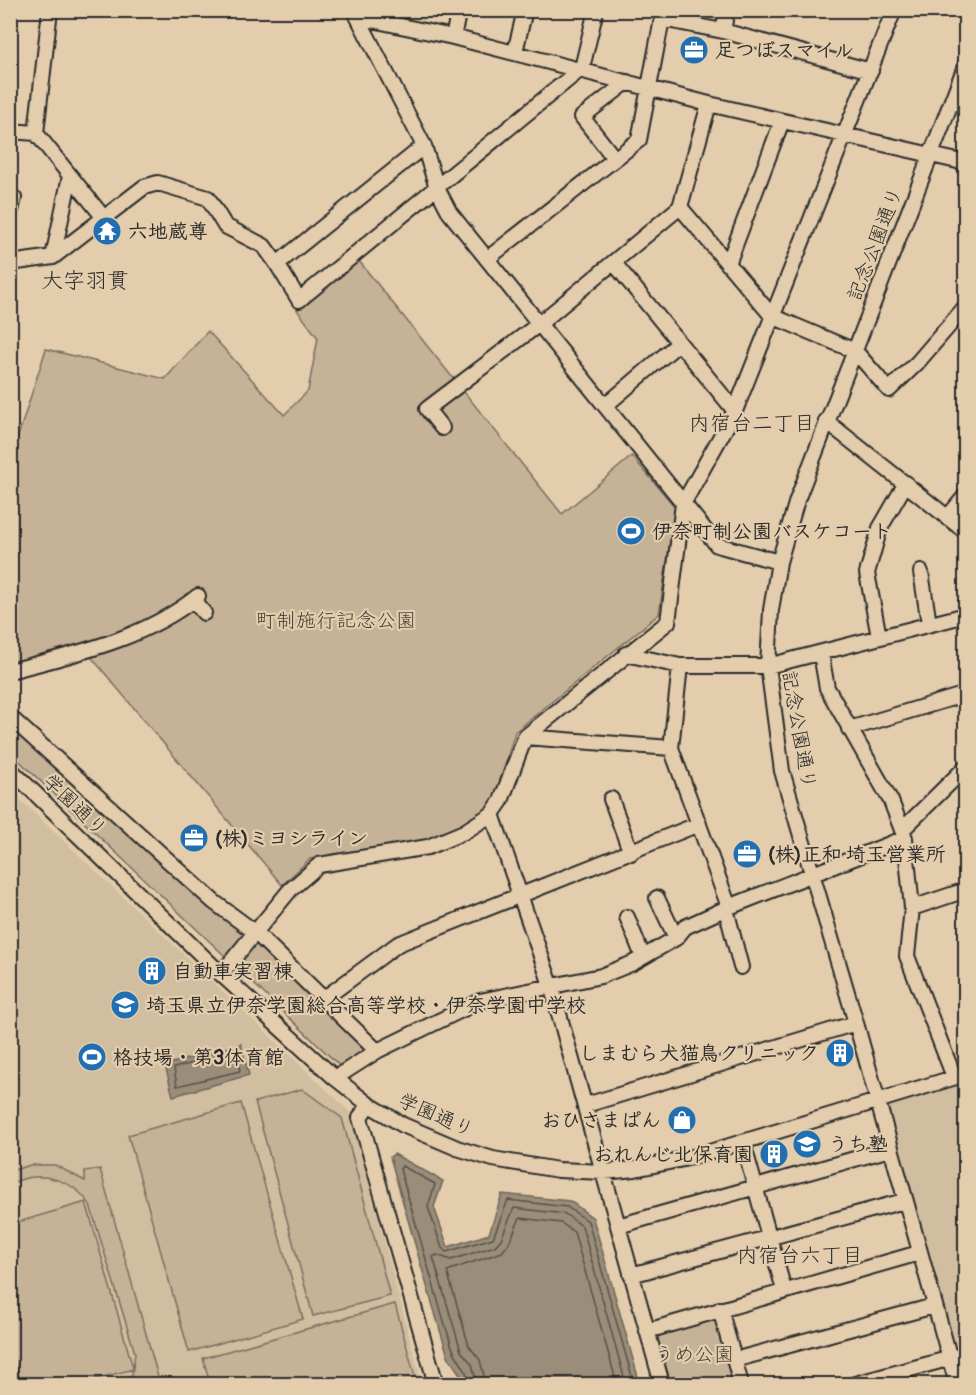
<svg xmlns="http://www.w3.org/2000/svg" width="976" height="1395" font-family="Pangolin,'Klee One',sans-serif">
<rect width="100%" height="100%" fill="#e3cdac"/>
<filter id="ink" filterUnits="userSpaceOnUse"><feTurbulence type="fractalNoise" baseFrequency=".0167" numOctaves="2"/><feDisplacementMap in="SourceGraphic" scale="12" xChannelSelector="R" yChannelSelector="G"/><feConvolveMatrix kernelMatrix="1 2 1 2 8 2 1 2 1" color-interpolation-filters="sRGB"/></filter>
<g filter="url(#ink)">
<path fill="#d1bd9f" d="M10,790L350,1112L422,1384H11Z
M965,1080V1346L955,1349L885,1104Z
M800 1144a7 7 0 1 1 14 0a7 7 0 1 1-14 0Z"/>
<path fill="#c5b297" stroke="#786e61" stroke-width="1.5" d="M359,261L562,514L632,456L675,507L659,614L515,732L494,802L484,813L462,827L421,844L310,859L282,885L82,646L11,663V458L46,349L165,379L208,331L284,415L308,391L318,338L297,310Z
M10,724L246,937L227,958L11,753Z
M256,941L367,1050L341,1067L235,966Z
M302,1089L342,1118L390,1296L313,1316L255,1102Z
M241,1103L303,1319L189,1352L128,1135Z
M30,1165H55L85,1181V1171L100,1169L160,1384H130L133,1369L78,1384H21L11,1347V1224L86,1202L133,1368L135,1353L90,1205C73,1179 39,1169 11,1184V1171Z
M395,1304L417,1384H210L203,1358Z
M712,1317L717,1321L733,1384H671L658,1340L659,1332Z"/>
<path fill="#9a8d79" stroke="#6e665a" stroke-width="1.5" d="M241,1044L249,1075L173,1096L165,1065Z
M394,1154L443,1181L434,1207L448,1247L489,1234L502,1194L570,1201L593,1218L640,1384H464C459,1368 451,1365 447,1353C427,1288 409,1223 390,1157Z"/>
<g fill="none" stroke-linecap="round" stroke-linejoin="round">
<path stroke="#57524a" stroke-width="1.5" d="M234,1052L237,1054L240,1071L177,1086L174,1068Z
M469,1384C468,1367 455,1359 451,1344C433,1286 417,1227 400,1169L402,1166L435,1184L428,1207L442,1248L446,1252L493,1238L508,1200L567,1207L588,1221L634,1384
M477,1384L472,1364L461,1351L433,1257L437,1255L451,1260L495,1246L501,1239L514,1208L565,1214L582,1226L626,1384
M486,1384L480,1360L469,1346L447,1271L502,1252L509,1243L520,1218L561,1223L574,1232L617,1384"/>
<g stroke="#2b2b2b" stroke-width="18">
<path id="minor" d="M50,10L36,133L104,218
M354,10L424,146L437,188L450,213L717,545L779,562
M358,17L453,37L709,104L966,163
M723,31L727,10
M453,37L459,10
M515,52L525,10
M10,131L36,133
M424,146L277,264L299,300L582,68L596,10
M615,159L582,117L627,82
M680,207L772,316L855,351L889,390L917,363L966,306
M10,215L14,198
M53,257L70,176
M487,259L639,140L662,19L723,31L871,71
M10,263L53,257L144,187L158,183L208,198L225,226L264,246L277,264
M614,263L735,411
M728,264L782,121
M605,406L679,343
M826,421L966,532
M442,428L427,409L539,324L680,207L709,104
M947,518L966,495
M921,572L929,624
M193,600L204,613
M879,637L867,573L880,528L906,483
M626,654L680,666H768L966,615
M821,654L827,688L891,801L905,838L912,908L907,956L954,1077
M680,666L671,748L729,907
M10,671C75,654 145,639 198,596
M10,717L214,902L256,933L377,1051
M849,729L966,694
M525,737L671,748
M10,769L221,974L335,1078L368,1104L403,1125L457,1148L493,1159L558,1170L604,1172L635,1169L693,1157L966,1074
M611,799L631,853
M492,814L551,985L662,1384
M902,830L966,767
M657,898L676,938
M912,908L966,890
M726,909L741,967
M627,917L643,957
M221,974L290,890L319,865L428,847L464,832L492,814L501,801L525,737L668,622L683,504L735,411L894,10
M322,1000L398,944L699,824
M335,1078L377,1051L480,1001L601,976L633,963L676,938L685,927L729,907L905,838
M368,1104L360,1118L436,1384
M586,1105L856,1023
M743,1143L784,1290
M618,1226L890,1149
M631,1275L904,1201
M720,1309L741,1384
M647,1331L919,1253
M734,1360L934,1306
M855,1384L966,1354
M957,1384L856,1023L782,771L768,666L771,610L779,562L797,500L966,64"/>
</g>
<use href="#minor" stroke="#e3cdac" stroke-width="14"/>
</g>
</g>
<defs>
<g id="office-disc" transform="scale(1.5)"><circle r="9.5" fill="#1f6fb2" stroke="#e3cdac"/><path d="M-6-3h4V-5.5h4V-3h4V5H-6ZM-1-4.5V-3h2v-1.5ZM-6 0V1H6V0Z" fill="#fff"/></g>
<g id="temple-disc" transform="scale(1.5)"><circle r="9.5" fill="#1f6fb2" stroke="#e3cdac"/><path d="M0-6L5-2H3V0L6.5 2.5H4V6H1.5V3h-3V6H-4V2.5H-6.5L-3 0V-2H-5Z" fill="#fff"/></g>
<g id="stadium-disc" transform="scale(1.5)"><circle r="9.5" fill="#1f6fb2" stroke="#e3cdac"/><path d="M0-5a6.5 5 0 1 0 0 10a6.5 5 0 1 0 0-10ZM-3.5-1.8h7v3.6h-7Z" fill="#fff"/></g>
<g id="building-disc" transform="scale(1.5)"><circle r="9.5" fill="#1f6fb2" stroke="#e3cdac"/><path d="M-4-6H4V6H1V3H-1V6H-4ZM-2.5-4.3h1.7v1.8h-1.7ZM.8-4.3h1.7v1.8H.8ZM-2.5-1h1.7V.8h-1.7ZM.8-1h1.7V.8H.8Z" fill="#fff"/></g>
<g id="school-disc" transform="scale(1.5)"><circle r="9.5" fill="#1f6fb2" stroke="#e3cdac"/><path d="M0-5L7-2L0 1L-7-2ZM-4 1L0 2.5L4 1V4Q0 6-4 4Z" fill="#fff"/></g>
<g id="shop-disc" transform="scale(1.5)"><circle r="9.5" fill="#1f6fb2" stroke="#e3cdac"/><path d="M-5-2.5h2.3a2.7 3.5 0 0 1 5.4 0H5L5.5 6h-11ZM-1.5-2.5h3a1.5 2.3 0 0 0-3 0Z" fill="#fff"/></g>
</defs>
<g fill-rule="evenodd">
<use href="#office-disc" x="694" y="50"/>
<use href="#temple-disc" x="107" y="231"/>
<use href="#stadium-disc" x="631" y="531"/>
<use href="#office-disc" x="194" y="838"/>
<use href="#office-disc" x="747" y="854"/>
<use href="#building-disc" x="152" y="971"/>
<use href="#school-disc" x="125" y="1005"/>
<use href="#building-disc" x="840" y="1053"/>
<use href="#stadium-disc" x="92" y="1057"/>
<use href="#shop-disc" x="682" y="1120"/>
<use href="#school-disc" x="807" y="1144"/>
<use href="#building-disc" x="774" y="1154"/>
</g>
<g text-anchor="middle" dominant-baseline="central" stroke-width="4.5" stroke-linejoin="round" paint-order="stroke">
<g font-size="20" font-weight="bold" fill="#2b2b2b" stroke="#e3cdac" text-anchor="start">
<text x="715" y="50">足つぼスマイル</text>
<text x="128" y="231">六地蔵尊</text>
<text x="652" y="531">伊奈町制公園バスケコート</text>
<text x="215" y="838">(株)ミヨシライン</text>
<text x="768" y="854">(株)正和 埼玉営業所</text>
<text x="173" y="971">自動車実習棟</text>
<text x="146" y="1005">埼玉県立伊奈学園総合高等学校・伊奈学園中学校</text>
<text x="819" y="1053" text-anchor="end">しまむら犬猫鳥クリニック</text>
<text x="113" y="1057">格技場・第3体育館</text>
<text x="661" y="1120" text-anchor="end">おひさまぱん</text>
<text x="828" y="1144">うち塾</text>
<text x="753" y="1154" text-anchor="end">おれんじ北保育園</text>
</g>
<g font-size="20" fill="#2b2b2b" stroke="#e3cdac">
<text transform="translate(875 244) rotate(-69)">記念公園通り</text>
<text transform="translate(799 730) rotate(80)">記念公園通り</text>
<text transform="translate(75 805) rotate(44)">学園通り</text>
<text transform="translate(436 1115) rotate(24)">学園通り</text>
</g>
<g font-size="20" fill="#423f3b" stroke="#e3cdac">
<text x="336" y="620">町制施行記念公園</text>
<text x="694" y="1354">うめ公園</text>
</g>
<g font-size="21" fill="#2b2b2b" stroke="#e3cdac">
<text x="752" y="423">内宿台二丁目</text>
<text x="800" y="1255">内宿台六丁目</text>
</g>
<g font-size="22" fill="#2b2b2b" stroke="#e3cdac">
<text x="85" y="281">大字羽貫</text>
</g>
</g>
<rect width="976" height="1395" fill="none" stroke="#e3cdac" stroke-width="36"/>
<rect x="18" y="18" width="940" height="1359" fill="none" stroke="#2b2b2b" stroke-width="2" filter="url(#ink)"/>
</svg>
